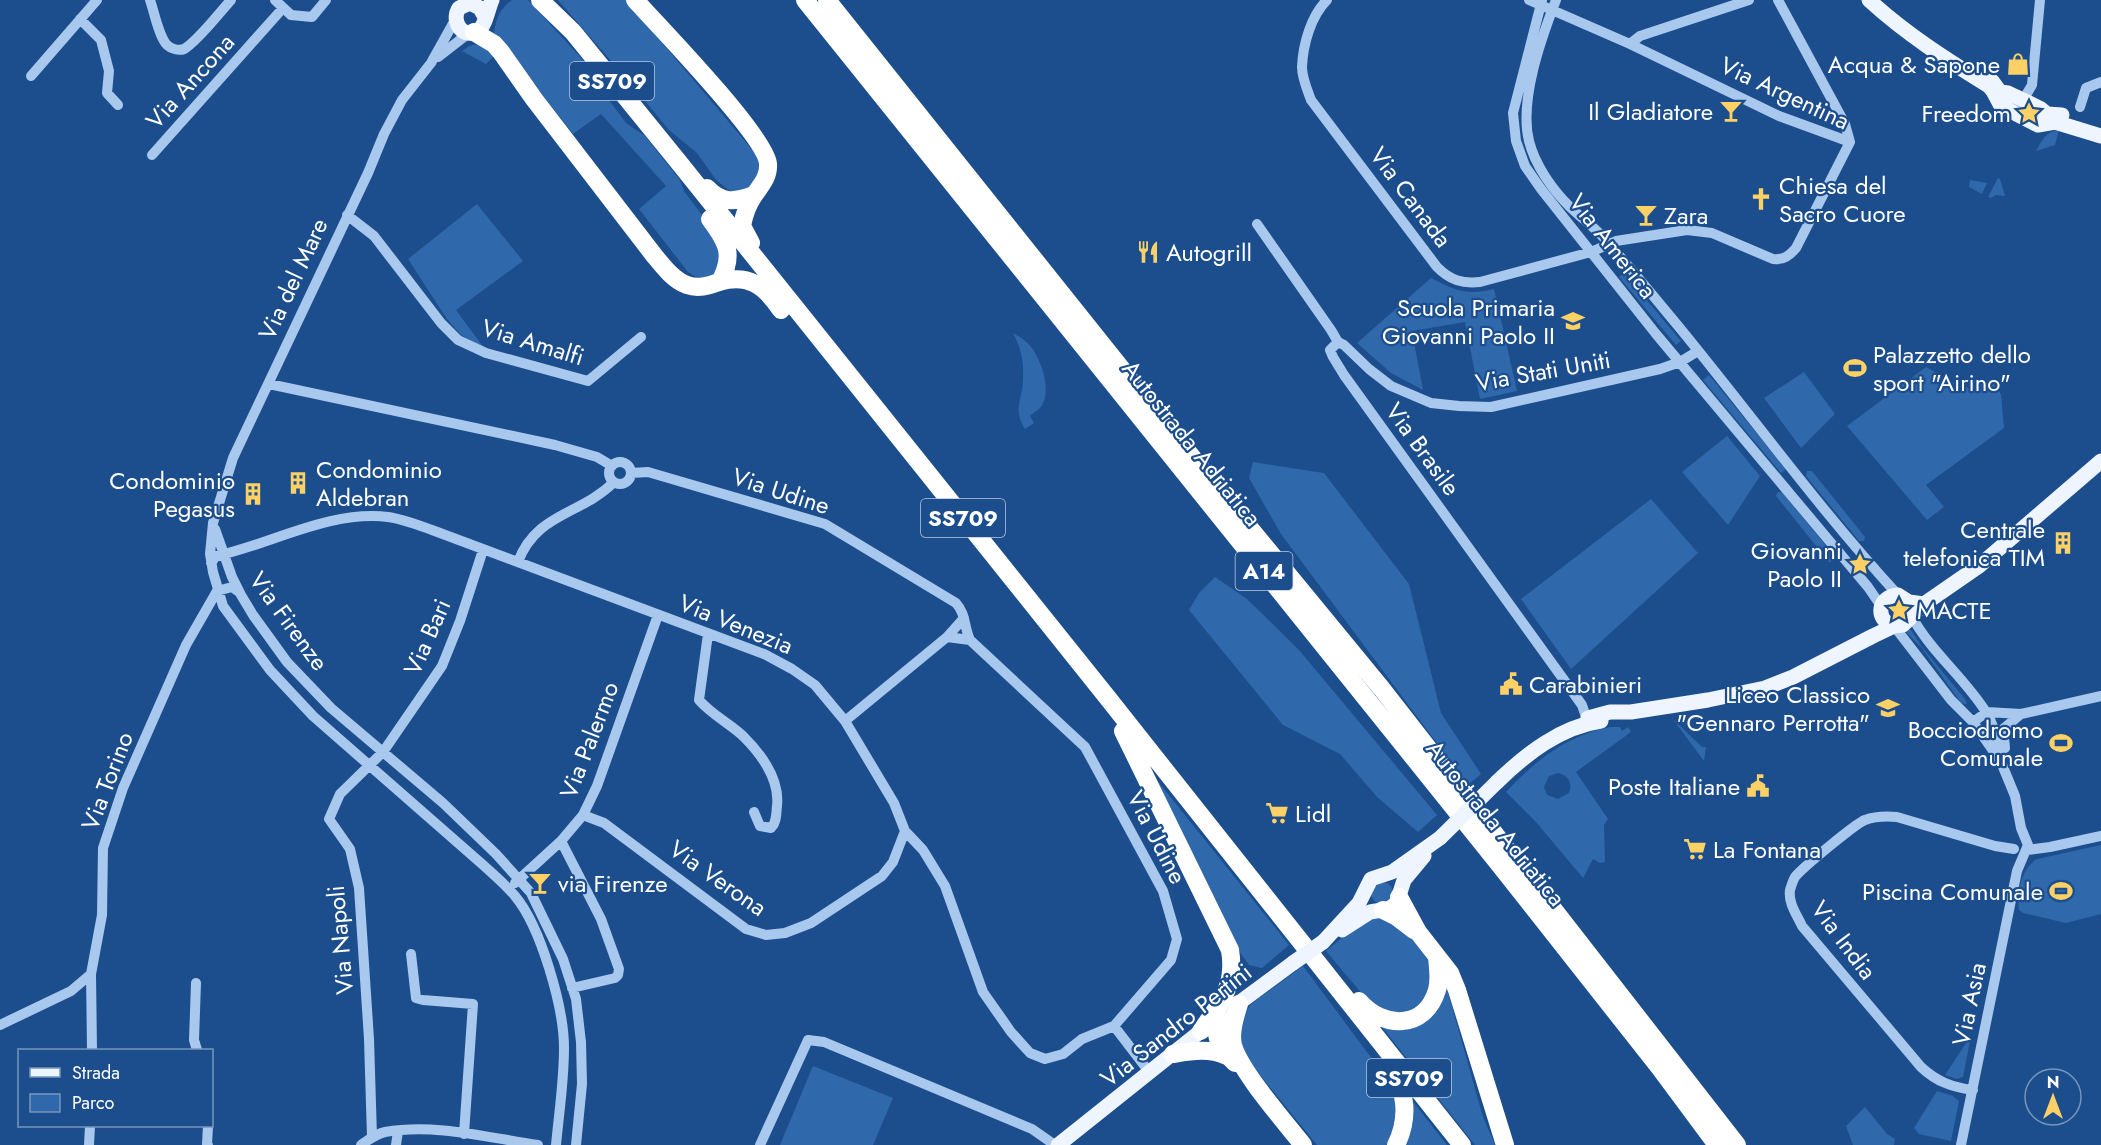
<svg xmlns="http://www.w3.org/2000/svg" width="2101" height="1145" font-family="Jost,sans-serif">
<rect width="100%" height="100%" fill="#1c4e8d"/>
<path fill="#2f68ab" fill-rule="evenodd" d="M512,0H528L593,71L603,92L626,123L645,136L680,180L684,191L720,239L723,270L705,280L696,277L688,272L639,209L666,186L601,114L573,134L494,33C496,18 500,9 512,0Z
M558,0H626L760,159L757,185L745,191H730L717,181L697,153L669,130L625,77Z
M476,44L485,47L494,56L486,64L462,51L469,46Z
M2059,130L2055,145L2036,151C2042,140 2046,131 2059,130Z
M1998,178L2000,179L2005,196L1996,195L1991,198L1988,197Z
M1970,180L1987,183L1982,194L1969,187Z
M477,204L523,261L456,310L484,348L461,335L447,319L408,259Z
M1624,273L1681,341L1676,345L1619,277Z
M1431,278C1454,290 1467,296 1494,289L1517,391L1480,399L1465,322L1412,331L1423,390L1391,373L1357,343Z
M1013,333C1020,337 1027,341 1032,348C1042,362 1052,391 1041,407C1038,410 1033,413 1030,416L1034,423L1025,429C1012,409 1023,399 1023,379C1024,362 1021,348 1013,333Z
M1926,367L1954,383L1972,389L1990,379L2001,394L2004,428L1926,485L1944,507L1927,520L1847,426Z
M1804,372L1835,414L1801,448L1764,398Z
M1709,375L1786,469L1781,473L1703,380Z
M1727,436L1760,476L1728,525L1682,472Z
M1253,462L1324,473L1409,584L1441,713L1481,774L1468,785L1281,534L1249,478Z
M1807,471H1812L1865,537L1864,541H1859L1806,476Z
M1778,492H1782L1835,557L1834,561L1829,562L1776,496Z
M1651,499L1698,553L1571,669L1521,599Z
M1215,577L1247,599L1299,650L1437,815L1418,832L1377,797L1340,754L1283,725L1189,610L1199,593Z
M1908,630H1911L1922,647L1965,699L1967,704L1961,703L1921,647L1907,633Z
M1672,718L1702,747H1706L1704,761Z
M1610,727H1620L1622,731L1628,727L1631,732L1576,772L1608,819L1604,825L1605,862L1600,863L1593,859L1583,878L1536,822L1506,792C1536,760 1566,736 1610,727ZM1558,773C1568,775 1573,783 1569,793L1558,799L1547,795L1544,787L1549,776Z
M1152,774L1289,945L1262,968L1249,965L1236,947Z
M2101,845V914L2066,923L2023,913L2019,910C2016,893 2022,867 2037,859Z
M1371 893a11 11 0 1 1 22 0a11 11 0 1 1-22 0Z
M1385,915L1415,938L1432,967L1431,993L1412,1013L1396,1016L1368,1001L1326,951L1364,920Z
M1303,966L1393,1087L1400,1110L1390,1142L1386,1145H1317L1242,1053L1238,1026L1244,1013L1252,1003Z
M1445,982L1483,1117L1495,1145H1475L1382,1027H1405Z
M1968,1040L1970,1041L1963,1077L1957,1079L1945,1075Z
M813,1066L893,1098L873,1145H780Z
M1937,1091L1953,1096L1959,1101L1951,1141L1919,1134L1914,1128Z
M1411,1099L1447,1145H1402Z
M1865,1107L1887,1134L1895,1139L1894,1145H1853L1846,1126Z"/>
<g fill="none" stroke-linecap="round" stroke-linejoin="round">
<path stroke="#a9c8ed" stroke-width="10" d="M150,0C154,11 159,37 167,45C171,49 179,51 184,49C197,42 220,12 231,0
M275,0L291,15L312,17L326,0
M1327,0C1311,16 1303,44 1302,67C1302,78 1307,89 1311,100L1437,267C1450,280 1462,284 1480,282L1591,252L1616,241L1687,230L1712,233L1773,259C1784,260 1789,256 1796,248L1850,142L1779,116L1630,44L1529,0
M1542,0L1513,113L1516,141L1525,166L1541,189L1656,334L1868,587L1881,606
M1556,0C1541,39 1519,100 1529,141C1535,165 1552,189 1569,206C1580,217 1593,226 1603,237C1629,266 1654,297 1679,327C1752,416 1820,510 1898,595
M1778,0L1845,124L1850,142
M80,19L101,40L109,71L107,93L118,105
M455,20L431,63L402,100L384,134L368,173L233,458L213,523L210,554L213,572L223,606L270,670L313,716L482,864C493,874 505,884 515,896C541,927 564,1008 564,1048C564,1081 559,1113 556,1145
M1630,44L1640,36L1749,0
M438,57L469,33
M31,76L97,0
M2023,100L2032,85L2040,0
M2080,107L2086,88L2101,82
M152,155L283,8
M347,215L374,236L441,323L458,340L486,353L588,381L641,337
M1257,224L1331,330L1338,342
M1338,342L1330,350L1333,357L1344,375L1582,705L1586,717
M1338,342L1344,345L1369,369L1391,386L1431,403L1459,406L1491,407L1660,369L1680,362L1698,351
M269,384L555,445L597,457L612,466
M609 473a11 11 0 1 1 22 0a11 11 0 1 1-22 0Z
M631,473L648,472L825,524L956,603C966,614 964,627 970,640
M215,529L232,577L241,595L253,615L287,662L331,708L443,803L496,854L531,893L563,959L576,999L581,1042L582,1084L576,1145
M518,562C536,513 581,515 614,482
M211,563L216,556C272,544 329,510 388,517C403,519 418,525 432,530L764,654L792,669L815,685L845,721L894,803L905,831L923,850L945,886L983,992L1011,1032L1030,1053L1045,1059L1063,1054L1082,1039L1114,1026L1171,960L1177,939L1163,891L1085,747L970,640L947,637
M1911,615C1930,651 1964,677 1986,712C1994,725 1998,741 2000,756
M1894,626L1951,700L1973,722L2001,762L2015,796L2021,828L2028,845L2017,871L1961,1145
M708,634L699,700C712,715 729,723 743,736C761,754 780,780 777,806C776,814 777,822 771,828L760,826L754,812
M845,721L947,637L964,618
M1973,722L1987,712L2021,714L2101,696
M2005,748L2003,729L2021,714
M583,815L604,823L746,929L766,935L785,933L811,923L882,876L893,862L905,831
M561,841L601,919L619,969L618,975L615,978L572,988
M2027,850L2050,847L2101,836
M515,883L561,841L583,815L597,786L658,615
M411,954L416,998L423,1000L473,1004L464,1134
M196,983L194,1040L197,1050
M0,1025L71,991L91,974
M1114,1026L1150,1073
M92,1050L91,974L102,915L103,848L123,788L186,645L217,591L232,587L239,592
M1973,1090C1952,1087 1937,1082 1921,1067L1802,926C1797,915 1788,903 1790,890C1791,887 1793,880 1795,877C1802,868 1855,824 1865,820C1876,816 1885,816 1897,817L1995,846L2014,849
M208,1126L207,1144L208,1145
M372,1137L369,1039L359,888L350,849L329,819L340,794L383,752L442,666L460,621L483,550
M89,1145L90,1126
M361,1145C368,1140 376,1134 385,1132C435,1123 489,1138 538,1145
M396,1145L398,1131
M760,1145L808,1040L824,1042L1032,1129L1055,1145"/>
<path stroke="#eff5ff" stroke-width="15" d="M1869,0C1906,34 1947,60 1989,86L1993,91L2001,106L2038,125L2055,122L2101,136
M485,17L480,8L470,3L459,8C450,22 464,41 479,30C486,24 488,9 492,0
M1992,81L2000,92L2008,93L2023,100L2041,109L2047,114L2062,115
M1894,626C1874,620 1878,596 1898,595L1909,602L1924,604
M1588,718L1610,712H1631L1708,700L1765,688L1793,677L1873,636L1894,626L1903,625L1924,604L1979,566L2101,461
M1497,782C1526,754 1560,727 1601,721
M1342,930L1370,912L1388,909L1393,906L1397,902L1404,880L1424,856
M1323,942L1359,903L1371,879L1392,872L1440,838
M1058,1145L1201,1031L1293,963"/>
<path stroke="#fff" stroke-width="18" d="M540,0L573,32L681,165L1107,697L1462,1145
M635,0C658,25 767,138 768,164C769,178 760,186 753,197C747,206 744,215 742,226L751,243
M805,0L1499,864L1659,1067L1717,1145
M827,0L1216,487L1382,689L1737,1145
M474,32L494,44L501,52L534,99L653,254C662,265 673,280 687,285C698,289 708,286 719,282C748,273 765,286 781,310
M707,188C722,204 735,202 754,195
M710,219C728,243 734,255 720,282
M1123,731L1230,950C1236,986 1221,1002 1201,1031
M1399,897L1418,932L1450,973L1457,990L1505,1145
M1383,910L1397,917L1414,930
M1359,1001C1383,1029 1425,1030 1437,990C1440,979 1438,968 1437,957
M1239,1004C1235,1017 1230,1032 1233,1045C1240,1071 1285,1122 1303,1145
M1218,1018C1214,1039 1220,1049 1235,1063
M1173,1054C1192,1051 1209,1048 1227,1056
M1390,1067C1407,1090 1409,1119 1396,1145"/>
<path stroke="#eff5ff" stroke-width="15" d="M1440,838L1497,782
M1293,963L1323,942"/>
</g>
<defs>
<g id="shop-bare" transform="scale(1.8)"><path d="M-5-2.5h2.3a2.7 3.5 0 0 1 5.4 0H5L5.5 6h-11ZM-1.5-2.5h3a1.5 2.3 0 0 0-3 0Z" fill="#fed166" stroke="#1c4e8d" stroke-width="2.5" paint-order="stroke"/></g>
<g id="bar-bare" transform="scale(1.8)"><path d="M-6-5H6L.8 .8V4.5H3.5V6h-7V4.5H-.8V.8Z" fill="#fed166" stroke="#1c4e8d" stroke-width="2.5" paint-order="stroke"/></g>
<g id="sight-bare" transform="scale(1.8)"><path d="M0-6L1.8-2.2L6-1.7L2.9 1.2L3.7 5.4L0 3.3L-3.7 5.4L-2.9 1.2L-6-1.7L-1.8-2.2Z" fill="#fed166" stroke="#1c4e8d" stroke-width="2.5" paint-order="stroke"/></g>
<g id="church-bare" transform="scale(1.8)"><path d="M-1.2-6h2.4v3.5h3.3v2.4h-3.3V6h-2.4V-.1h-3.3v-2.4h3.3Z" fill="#fed166" stroke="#1c4e8d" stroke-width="2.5" paint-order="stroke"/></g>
<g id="restaurant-bare" transform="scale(1.8)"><path d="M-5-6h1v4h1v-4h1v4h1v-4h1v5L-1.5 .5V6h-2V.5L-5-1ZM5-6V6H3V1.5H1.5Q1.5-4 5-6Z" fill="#fed166" stroke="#1c4e8d" stroke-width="2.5" paint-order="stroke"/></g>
<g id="school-bare" transform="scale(1.8)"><path d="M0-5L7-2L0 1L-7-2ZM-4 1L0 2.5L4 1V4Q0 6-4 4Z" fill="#fed166" stroke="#1c4e8d" stroke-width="2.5" paint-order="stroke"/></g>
<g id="stadium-bare" transform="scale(1.8)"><path d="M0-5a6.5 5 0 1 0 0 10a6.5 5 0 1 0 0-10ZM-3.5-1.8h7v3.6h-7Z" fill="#fed166" stroke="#1c4e8d" stroke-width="2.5" paint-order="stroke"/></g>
<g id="building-bare" transform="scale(1.8)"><path d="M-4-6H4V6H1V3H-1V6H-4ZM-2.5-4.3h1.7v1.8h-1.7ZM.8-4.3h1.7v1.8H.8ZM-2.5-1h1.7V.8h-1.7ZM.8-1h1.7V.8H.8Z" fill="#fed166" stroke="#1c4e8d" stroke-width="2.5" paint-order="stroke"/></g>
<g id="civic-bare" transform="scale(1.8)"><path d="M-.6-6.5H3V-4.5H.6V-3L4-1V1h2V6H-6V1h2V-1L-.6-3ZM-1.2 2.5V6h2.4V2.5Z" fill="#fed166" stroke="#1c4e8d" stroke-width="2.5" paint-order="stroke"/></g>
<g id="university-bare" transform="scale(1.8)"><path d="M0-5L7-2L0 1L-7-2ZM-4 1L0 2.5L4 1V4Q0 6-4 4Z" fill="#fed166" stroke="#1c4e8d" stroke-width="2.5" paint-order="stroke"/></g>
<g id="supermarket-bare" transform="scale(1.8)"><path d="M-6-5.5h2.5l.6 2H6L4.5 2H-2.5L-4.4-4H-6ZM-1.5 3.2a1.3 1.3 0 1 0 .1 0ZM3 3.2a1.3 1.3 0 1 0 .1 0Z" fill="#fed166" stroke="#1c4e8d" stroke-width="2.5" paint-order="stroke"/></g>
</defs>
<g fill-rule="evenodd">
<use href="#shop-bare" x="2018" y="64"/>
<use href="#bar-bare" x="1731" y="111"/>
<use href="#sight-bare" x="2029" y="113"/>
<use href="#church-bare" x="1761" y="199"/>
<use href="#bar-bare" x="1646" y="215"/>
<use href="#restaurant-bare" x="1148" y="252"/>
<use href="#school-bare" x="1573" y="321"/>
<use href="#stadium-bare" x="1855" y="368"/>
<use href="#building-bare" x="298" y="483"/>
<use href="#building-bare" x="253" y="494"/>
<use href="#building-bare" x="2063" y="543"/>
<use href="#sight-bare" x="1860" y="564"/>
<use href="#sight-bare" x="1899" y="610"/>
<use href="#civic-bare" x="1511" y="684"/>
<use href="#university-bare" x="1888" y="708"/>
<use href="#stadium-bare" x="2061" y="743"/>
<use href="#civic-bare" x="1758" y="786"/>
<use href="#supermarket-bare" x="1277" y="813"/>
<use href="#supermarket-bare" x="1695" y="849"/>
<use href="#bar-bare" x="540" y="883"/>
<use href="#stadium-bare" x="2061" y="891"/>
</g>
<g text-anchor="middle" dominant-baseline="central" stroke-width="4.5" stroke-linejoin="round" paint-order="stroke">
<g fill="#1c4e8d" stroke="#bbcadd" stroke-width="1.5">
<rect x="570" y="62" width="84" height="38" rx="4.5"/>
<rect x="921" y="499" width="84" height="38" rx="4.5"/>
<rect x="1235.5" y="552" width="57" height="38" rx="4.5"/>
<rect x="1367" y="1059" width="84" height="38" rx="4.5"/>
</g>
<g font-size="22" font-weight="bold" fill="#fff">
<text x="612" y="81">SS709</text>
<text x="963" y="518">SS709</text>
<text x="1264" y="571">A14</text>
<text x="1409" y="1078">SS709</text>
</g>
<g font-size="24" fill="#fff" stroke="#1c4e8d" text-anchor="end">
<text x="2000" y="64">Acqua &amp; Sapone</text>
<text x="1713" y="111">Il Gladiatore</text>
<text x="2011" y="113">Freedom</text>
<text x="1779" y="185" text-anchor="start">Chiesa del<tspan x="1779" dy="28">Sacro Cuore</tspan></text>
<text x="1664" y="215" text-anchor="start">Zara</text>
<text x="1166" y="252" text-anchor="start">Autogrill</text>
<text x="1555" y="307">Scuola Primaria<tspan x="1555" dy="28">Giovanni Paolo II</tspan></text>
<text x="1873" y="354" text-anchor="start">Palazzetto dello<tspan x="1873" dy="28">sport "Airino"</tspan></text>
<text x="316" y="469" text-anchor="start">Condominio<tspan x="316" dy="28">Aldebran</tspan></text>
<text x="235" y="480">Condominio<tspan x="235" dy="28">Pegasus</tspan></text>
<text x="2045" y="529">Centrale<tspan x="2045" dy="28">telefonica TIM</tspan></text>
<text x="1842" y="550">Giovanni<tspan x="1842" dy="28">Paolo II</tspan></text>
<text x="1917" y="610" text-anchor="start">MACTE</text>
<text x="1529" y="684" text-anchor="start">Carabinieri</text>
<text x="1870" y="694">Liceo Classico<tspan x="1870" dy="28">"Gennaro Perrotta"</tspan></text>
<text x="2043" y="729">Bocciodromo<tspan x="2043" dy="28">Comunale</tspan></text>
<text x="1740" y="786">Poste Italiane</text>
<text x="1295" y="813" text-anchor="start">Lidl</text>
<text x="1713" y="849" text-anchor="start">La Fontana</text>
<text x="558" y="883" text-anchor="start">via Firenze</text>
<text x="2043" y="891">Piscina Comunale</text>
</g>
<g font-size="24" fill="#fff" stroke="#1c4e8d">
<text transform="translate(190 81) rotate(-48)">Via Ancona</text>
<text transform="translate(1785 93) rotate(25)">Via Argentina</text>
<text transform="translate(1411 197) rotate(53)">Via Canada</text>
<text transform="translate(1613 246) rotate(52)">Via America</text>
<text transform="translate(293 279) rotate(-65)">Via del Mare</text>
<text transform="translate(533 342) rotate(17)">Via Amalfi</text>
<text transform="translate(1543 371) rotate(-10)">Via Stati Uniti</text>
<text transform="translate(1192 443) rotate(51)">Autostrada Adriatica</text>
<text transform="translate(1423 449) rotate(54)">Via Brasile</text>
<text transform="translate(781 491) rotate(18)">Via Udine</text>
<text transform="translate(289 621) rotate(54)">Via Firenze</text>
<text transform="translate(736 624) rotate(22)">Via Venezia</text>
<text transform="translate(427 637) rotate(-66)">Via Bari</text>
<text transform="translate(589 740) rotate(-69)">Via Palermo</text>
<text transform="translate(107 781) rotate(-69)">Via Torino</text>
<text transform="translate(1496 823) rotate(51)">Autostrada Adriatica</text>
<text transform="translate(1157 837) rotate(63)">Via Udine</text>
<text transform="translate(718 878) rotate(35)">Via Verona</text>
<text transform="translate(340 940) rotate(-95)">Via Napoli</text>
<text transform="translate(1844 940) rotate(53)">Via India</text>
<text transform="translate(1969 1004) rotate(-78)">Via Asia</text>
<text transform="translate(1176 1025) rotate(-38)">Via Sandro Pertini</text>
</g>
</g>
<rect x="18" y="1049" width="195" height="78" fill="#1c4e8d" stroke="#7795bb" stroke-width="1.5"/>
<rect x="30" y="1068" width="30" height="9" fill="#eff5ff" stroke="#7795bb" stroke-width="1.5"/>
<text x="72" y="1079" font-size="18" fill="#ffffff">Strada</text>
<rect x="30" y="1094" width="30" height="18" fill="#2f68ab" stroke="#7795bb" stroke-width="1.5"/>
<text x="72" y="1109" font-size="18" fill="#ffffff">Parco</text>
<g transform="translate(2053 1097)"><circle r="28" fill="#1c4e8d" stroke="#7795bb" stroke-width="1.5"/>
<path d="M0-4.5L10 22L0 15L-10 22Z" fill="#fed166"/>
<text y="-9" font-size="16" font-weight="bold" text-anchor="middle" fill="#ffffff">N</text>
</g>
</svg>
